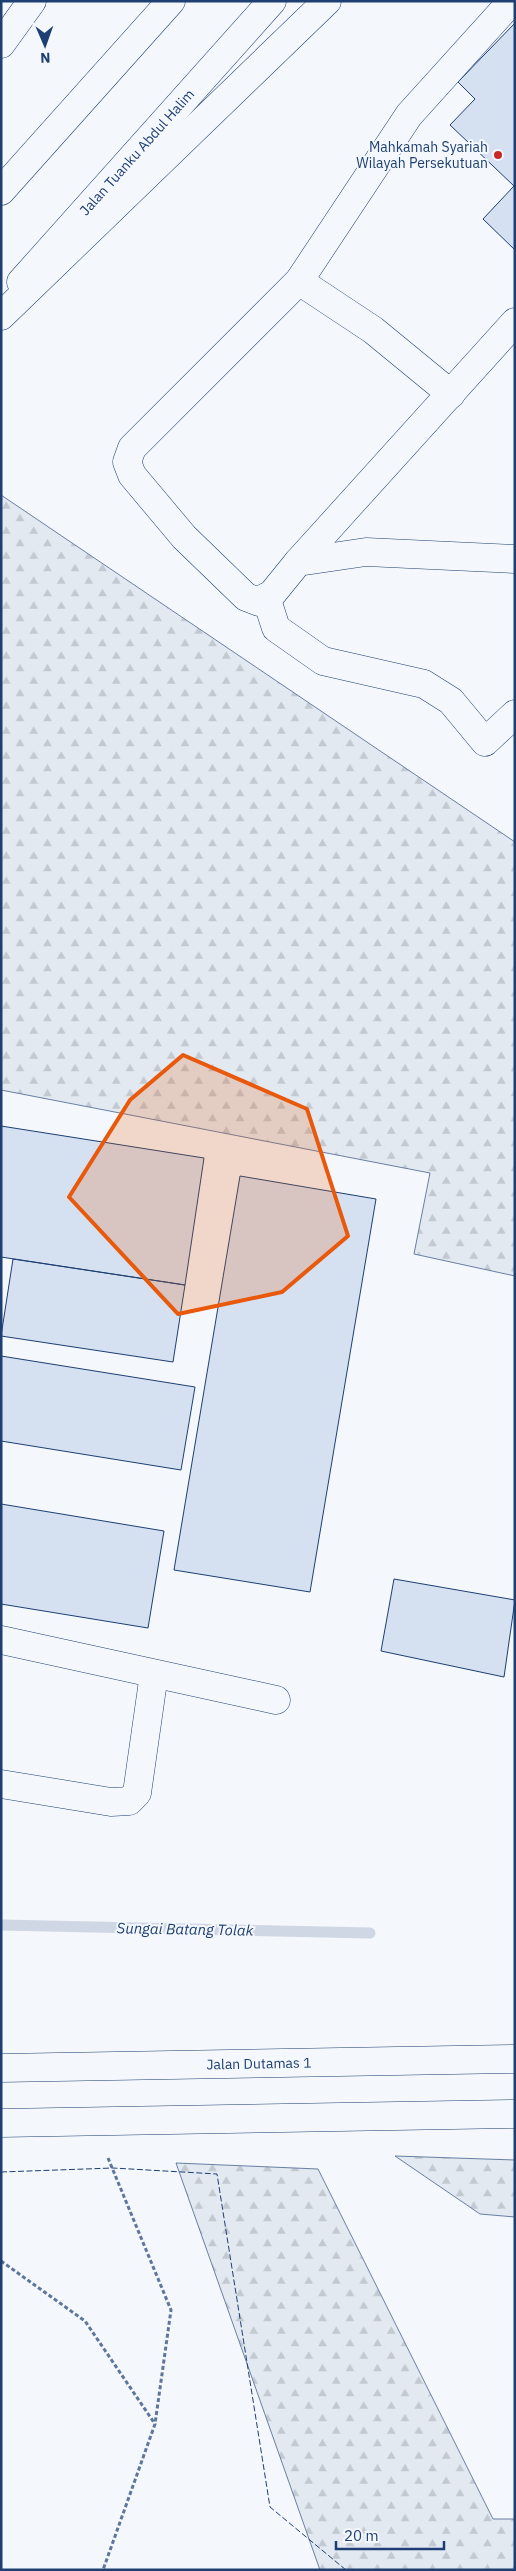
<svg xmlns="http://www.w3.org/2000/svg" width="516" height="2571" font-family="'IBM Plex Sans',sans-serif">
<defs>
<pattern id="forest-firs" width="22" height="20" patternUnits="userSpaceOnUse" patternTransform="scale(1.25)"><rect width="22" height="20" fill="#e3e9f0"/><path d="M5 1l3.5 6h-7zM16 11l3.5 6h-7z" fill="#c2c9d1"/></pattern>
</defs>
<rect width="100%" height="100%" fill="#f4f7fb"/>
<path fill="url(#forest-firs)" stroke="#687fa3" d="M1,495L515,842V1276L414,1254L430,1173L1,1090Z
M395,2156L515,2160V2217L480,2214Z
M176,2163L318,2169L493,2519H515V2570H320Z"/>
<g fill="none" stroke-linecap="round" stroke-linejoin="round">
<path stroke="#cfd7e4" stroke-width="11" d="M1,1925L370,1933"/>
</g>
<path fill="#d5e0f0" stroke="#1d3f73" d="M515,23V250L483,219L514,186L450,125L475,99L458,82Z
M1,1126L204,1158L185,1285L1,1257Z
M240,1176L376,1199L310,1592L174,1570Z
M13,1259L185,1285L173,1362L1,1336Z
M1,1356L195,1387L181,1470L1,1441Z
M1,1504L164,1531L148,1628L1,1604Z
M394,1579L515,1600L504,1677L381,1651Z"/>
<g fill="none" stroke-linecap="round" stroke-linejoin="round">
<g stroke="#1d3f73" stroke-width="29">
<g id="minor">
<path d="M512,1L409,115L299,281L132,448L127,462L132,475L184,537L246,597L259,602L272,594L298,562L366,552L515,559"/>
<path d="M299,281L373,330L451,394"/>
<path d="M298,562L515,322"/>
<path d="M266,597L276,628L323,661L424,684L451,701L485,742L515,714"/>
<path d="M1,1640L276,1700"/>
<path d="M1,1784L111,1802L129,1801L137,1793L154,1674"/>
<path id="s1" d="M1,2068L515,2059"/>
<path d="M1,2123L515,2114"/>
</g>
</g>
<g stroke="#1d3f73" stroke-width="29">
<g id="major">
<path d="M1,191L171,1"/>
<path id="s2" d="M21,282L272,1"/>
</g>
</g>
<g stroke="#1d3f73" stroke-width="29">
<path id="highway" d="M1,44L32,1
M1,316L327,1"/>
</g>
<path stroke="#5e769c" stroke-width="3" stroke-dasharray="4 2.5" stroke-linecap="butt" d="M108,2158L171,2310L155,2424
M1,2261L85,2321L155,2424L103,2570"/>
<use href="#minor" stroke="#f4f7fb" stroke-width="28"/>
<use href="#major" stroke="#f4f7fb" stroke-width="28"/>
<use href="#highway" stroke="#f4f7fb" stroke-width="28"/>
<path stroke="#1d3f73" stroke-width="1" stroke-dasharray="6 2.5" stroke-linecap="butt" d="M1,2172L113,2168L217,2174L270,2507L346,2570"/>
</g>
<path fill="#e8590c" fill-opacity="0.2" stroke="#e8590c" stroke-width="4" stroke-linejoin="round" d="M183,1055L307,1109L348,1236L282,1292L178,1314L69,1197L130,1100Z"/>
<circle fill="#c62828" stroke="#f4f7fb" stroke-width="2" cx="498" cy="155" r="5"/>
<g text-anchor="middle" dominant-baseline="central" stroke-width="4" stroke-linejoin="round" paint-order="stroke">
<g font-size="14" fill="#1d3f73" stroke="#f4f7fb" text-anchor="end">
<text x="488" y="147">Mahkamah Syariah<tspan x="488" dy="16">Wilayah Persekutuan</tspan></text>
</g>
<g font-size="14" fill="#1d3f73" stroke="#f4f7fb">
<text stroke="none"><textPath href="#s2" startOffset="174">Jalan Tuanku Abdul Halim</textPath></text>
<text stroke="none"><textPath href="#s1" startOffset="258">Jalan Dutamas 1</textPath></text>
</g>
<g font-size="15" font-style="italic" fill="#1d3f73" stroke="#f4f7fb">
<text transform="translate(185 1929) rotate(1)">Sungai Batang Tolak</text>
</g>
</g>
<rect width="516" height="2571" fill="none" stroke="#1d3f73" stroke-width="5"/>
<g transform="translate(45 45) rotate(178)" stroke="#f4f7fb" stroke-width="4" paint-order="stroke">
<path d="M0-4L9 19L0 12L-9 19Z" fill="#1d3f73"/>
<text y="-8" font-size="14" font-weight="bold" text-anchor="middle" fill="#1d3f73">N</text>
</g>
<path d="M336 2541v8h108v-8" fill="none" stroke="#1d3f73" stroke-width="2.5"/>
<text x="344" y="2541" font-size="15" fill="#1d3f73" stroke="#f4f7fb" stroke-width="4" paint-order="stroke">20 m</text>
</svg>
